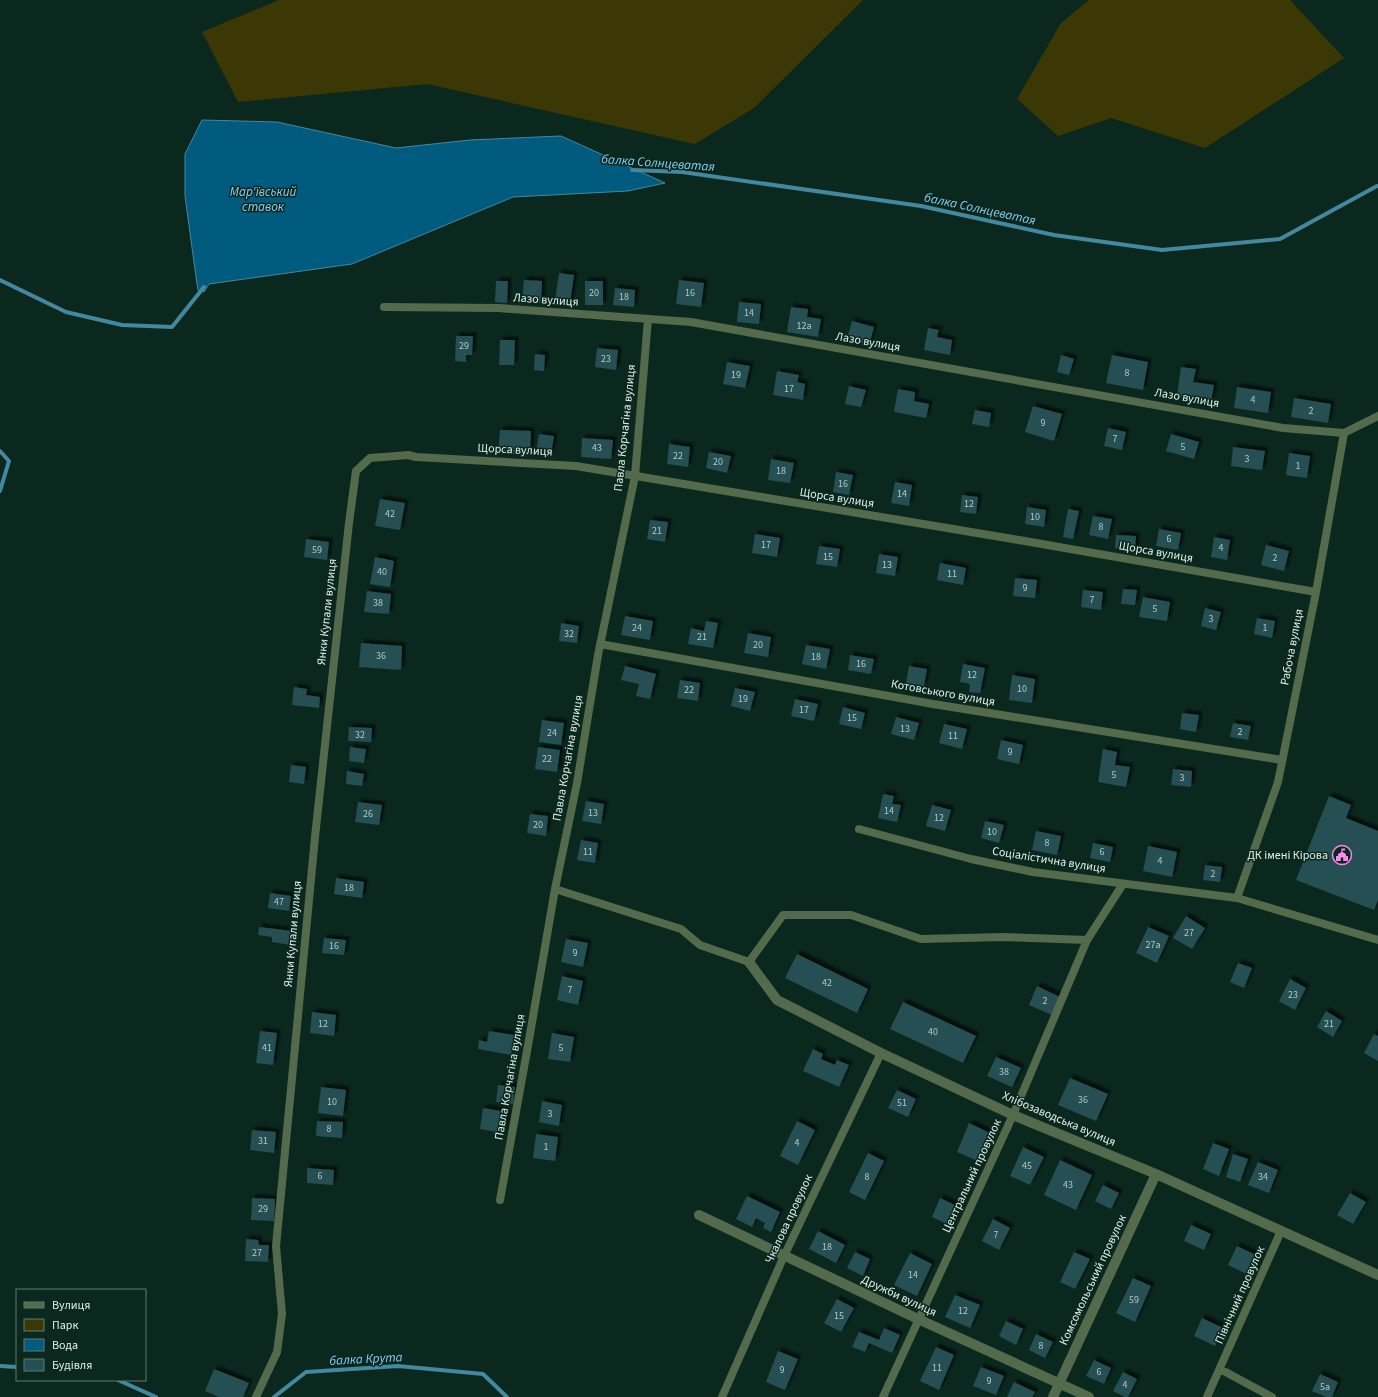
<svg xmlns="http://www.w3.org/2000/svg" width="1378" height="1397" font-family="'Source Sans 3',sans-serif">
<defs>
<filter id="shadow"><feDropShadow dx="3.5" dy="-3.5" stdDeviation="1" flood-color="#0009"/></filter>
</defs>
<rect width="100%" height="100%" fill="#0b281e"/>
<path fill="#3c3806" d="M279,0H863L754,108L695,144L427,84L238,102L202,32Z
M1089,0H1290L1344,58L1205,148L1111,118L1058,136L1017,99L1061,23Z"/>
<path fill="#005b7f" stroke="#43889f" d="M202,120L277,122L396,148L470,140L561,136L665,183L628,191L513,197L352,264L209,284L204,292L198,290L196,277L185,196V154Z"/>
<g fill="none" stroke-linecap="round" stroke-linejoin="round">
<path stroke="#43889f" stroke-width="4" d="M632,170L682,172L921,206L1054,235L1162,250L1280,239L1377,186
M0,280L66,312L122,325L172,327L204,287
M0,451L9,461L0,491
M0,1366L17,1367
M118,1380L156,1397
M274,1397L306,1372L398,1366L483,1374L507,1397"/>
</g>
<path fill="#254f52" filter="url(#shadow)" d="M559,273L574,275L570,303L555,301Z
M524,280L542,281L541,303L522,302Z
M679,280L704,283L701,307L676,304Z
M496,281H508L507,303L495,302Z
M585,281H603V305H585Z
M615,288L635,290L634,307L613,305Z
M739,302L761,304L759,324L737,322Z
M791,307L808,309L807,317L821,319L818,337L787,332Z
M852,321L874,327L869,345L847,339Z
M928,328L939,330L937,337L952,340L950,355L924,350Z
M456,336H473L472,355H466V362L455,361Z
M500,340H515L514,365H499Z
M597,348L618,350L616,370L595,367Z
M535,354L545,355L544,371L534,370Z
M1061,355L1074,359L1069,375L1057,372Z
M1112,355L1148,362L1143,390L1106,383Z
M727,362L750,366L745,388L723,384Z
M1181,367L1196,369L1193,382L1214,385L1211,401L1177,396Z
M777,371L799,375L797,382L805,384L803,400L773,395Z
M849,386L866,390L861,407L845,404Z
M1237,387L1271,392L1268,413L1234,408Z
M898,389L915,392L914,401L929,404L926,418L894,412Z
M1294,398L1331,404L1328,423L1291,417Z
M1033,406L1062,414L1054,441L1025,432Z
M975,410L991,413L989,427L972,424Z
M1108,428L1126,432L1122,450L1104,446Z
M500,430L531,431L530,455L498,453Z
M539,434L554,436L551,454L536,452Z
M1171,434L1199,442L1194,459L1166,451Z
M582,438L613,440L611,459L581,457Z
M669,444L690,447L688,467L667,464Z
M1233,447L1265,451L1262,470L1231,466Z
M709,452L731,456L727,473L706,468Z
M1289,453L1310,456L1307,478L1286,475Z
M771,459L794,463L790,483L768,480Z
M836,472L853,475L849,495L833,492Z
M895,482L912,485L909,506L891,503Z
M962,495L978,497L976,514L960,512Z
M380,499L405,503L400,530L375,526Z
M1027,507L1046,510L1044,527L1025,524Z
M1068,509L1079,511L1073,539L1063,537Z
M1093,516L1112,519L1108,539L1089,535Z
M650,520L668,522L665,542L647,539Z
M1159,529L1181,533L1178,550L1156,546Z
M755,534L780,538L777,557L752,553Z
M1116,535L1136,536L1135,550L1115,548Z
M1214,537L1230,540L1227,560L1211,557Z
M306,539L329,542L327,560L304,557Z
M1266,545L1289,551L1284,571L1261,565Z
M819,546L840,549L837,567L816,564Z
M879,554L898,557L895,576L876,573Z
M375,557L394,561L390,587L370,584Z
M940,563L966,568L963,585L937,580Z
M1015,578L1037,580L1035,598L1013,596Z
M1123,589L1137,590L1135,605L1121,604Z
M1083,590L1103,592L1101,610L1081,607Z
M367,591L391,594L389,614L364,612Z
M1143,597L1170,602L1167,621L1139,617Z
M1205,608L1221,612L1216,630L1201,626Z
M625,616L653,621L650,640L621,635Z
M1257,618L1275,621L1272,638L1254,634Z
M706,621L718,623L713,648L688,644L691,628L704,631Z
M561,623L579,626L577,643L559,641Z
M748,633L771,637L768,657L744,653Z
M361,643L402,646L401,670L359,667Z
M806,645L830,649L826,669L802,664Z
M850,655L874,659L871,674L848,670Z
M963,664L985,668L980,693L969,692L970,684L960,682Z
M625,666L656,674L650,699L636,696L639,684L621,680Z
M909,666L927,669L924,686L906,683Z
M1012,675L1035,679L1032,703L1009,700Z
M680,680L700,683L698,701L677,698Z
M294,687L307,689L306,695L320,697L319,708L292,705Z
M735,688L755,692L750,711L731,706Z
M795,699L818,704L814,721L791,716Z
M843,707L865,713L861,729L839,724Z
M1182,713L1199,715L1196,732L1180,729Z
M896,717L919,723L914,740L891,734Z
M542,720L564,723L561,745L539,742Z
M1233,723L1251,726L1248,740L1230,737Z
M944,724L967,729L962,749L939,743Z
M349,727L372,728L371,742L348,741Z
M1001,740L1023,745L1019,764L997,759Z
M350,747L366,749L364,763L349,761Z
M538,747L560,750L557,772L535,769Z
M1103,749L1117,752L1115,765L1130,767L1126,787L1098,782Z
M291,765L306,767L304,784L289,782Z
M1173,769L1192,771L1191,787L1171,785Z
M347,771L364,774L362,786L346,784Z
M883,794L894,796L892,804L901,805L897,822L878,818Z
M1329,796L1351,805L1346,818L1378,831V900L1374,910L1296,880Z
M586,801L604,804L601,824L582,821Z
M358,802L382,805L379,825L355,822Z
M932,805L951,810L945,831L926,826Z
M530,814L548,816L546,836L527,833Z
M985,821L1004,825L999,843L981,838Z
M1036,831L1061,836L1057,855L1032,850Z
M581,840L598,843L595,863L577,860Z
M1093,843L1113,847L1110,862L1090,858Z
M1148,846L1177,852L1172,877L1143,871Z
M1205,865L1222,867L1220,882L1203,880Z
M336,878L364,882L362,898L334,894Z
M270,893L291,896L289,911L268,908Z
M1186,916L1205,928L1192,949L1173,938Z
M259,927L293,931L291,945L272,942V937L258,935Z
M1148,927L1169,936L1157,963L1136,953Z
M324,938L346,940L344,955L322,953Z
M566,939L588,943L583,967L561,962Z
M797,954L868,989L857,1013L785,978Z
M1238,963L1252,968L1244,988L1230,982Z
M562,976L583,981L578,1005L557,1000Z
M1290,979L1306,988L1295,1010L1279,1001Z
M1037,986L1060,997L1052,1015L1029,1005Z
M903,1002L976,1036L963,1063L890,1029Z
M1326,1011L1342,1021L1333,1037L1317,1027Z
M312,1012L336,1015L334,1036L310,1033Z
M260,1031L277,1033L273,1065L256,1063Z
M489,1031L515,1035L511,1055L478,1049L479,1040L487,1042Z
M552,1033L574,1037L570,1062L548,1059Z
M1374,1034L1378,1036V1061L1364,1053Z
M813,1049L823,1054L821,1059L835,1065L837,1060L849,1065L839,1087L803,1071Z
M996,1057L1021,1068L1012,1087L987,1076Z
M1070,1078L1108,1094L1096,1121L1058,1105Z
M498,1085L515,1087L513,1104L496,1102Z
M321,1087L346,1090L343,1116L318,1113Z
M897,1090L916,1099L908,1117L888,1108Z
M542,1101L562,1105L559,1126L539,1122Z
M483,1108L507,1112L503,1133L480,1129Z
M317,1121L343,1122L342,1138L316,1136Z
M797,1121L815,1130L798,1165L780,1156Z
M969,1123L992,1134L980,1162L957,1152Z
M252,1130L276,1132L274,1153L250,1150Z
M536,1134L558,1137L555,1161L533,1158Z
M1213,1143L1229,1149L1219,1176L1203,1169Z
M1023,1147L1044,1157L1030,1185L1010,1176Z
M868,1153L884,1161L865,1200L849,1192Z
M1233,1154L1248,1159L1240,1182L1226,1177Z
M1060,1160L1092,1175L1076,1210L1044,1195Z
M1258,1162L1278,1170L1269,1193L1248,1185Z
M307,1168L334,1170L333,1185L307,1183Z
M1103,1185L1119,1193L1111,1209L1095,1201Z
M1350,1193L1366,1202L1353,1224L1337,1215Z
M747,1196L780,1212L771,1232L763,1228L765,1223L756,1218L752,1227L736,1219Z
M252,1198L275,1199L274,1221L251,1220Z
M940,1198L957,1206L949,1225L932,1217Z
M993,1219L1010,1228L999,1250L982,1241Z
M1191,1225L1211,1234L1204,1250L1184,1241Z
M818,1231L845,1245L836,1263L809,1249Z
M246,1239L258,1240L259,1245H269L268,1262L245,1261Z
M1237,1246L1260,1257L1251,1276L1228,1265Z
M855,1252L870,1259L863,1276L847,1268Z
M1074,1252L1090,1259L1075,1289L1060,1282Z
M910,1253L932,1264L917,1296L894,1285Z
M1133,1278L1151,1286L1135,1322L1116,1313Z
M955,1295L980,1305L970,1328L945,1317Z
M837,1299L854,1308L841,1332L824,1323Z
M1202,1318L1223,1328L1215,1346L1194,1336Z
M1006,1321L1023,1329L1016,1345L999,1336Z
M884,1328L900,1335L892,1353L869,1343L865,1352L852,1347L859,1332L879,1340Z
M1036,1334L1053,1342L1045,1358L1029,1350Z
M936,1347L954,1355L939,1390L920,1381Z
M778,1351L798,1359L785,1390L766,1382Z
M1094,1360L1111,1368L1104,1384L1086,1376Z
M981,1367L1004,1376L996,1395L973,1386Z
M214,1369L249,1383L243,1397H219L205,1391Z
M1123,1372L1137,1379L1128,1397H1125L1113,1391Z
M1320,1374L1338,1382L1332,1397H1326L1312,1391Z
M1014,1382L1035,1392L1032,1397H1007Z"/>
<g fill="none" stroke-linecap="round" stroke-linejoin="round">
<path stroke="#546a4c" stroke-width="8" d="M384,307L498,308L691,322L1283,428L1344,433
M600,644L933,704L1282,760
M859,829L971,859L1033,872L1237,898L1378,940
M555,889L681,929L700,945L749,962L783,915H851L921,939L1004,937L1087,940
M1237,898L1278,782L1316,592L1344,433L1378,416
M500,1200L529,1040L555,889L577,783L598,655L635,476L648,319
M1220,1369L1272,1397
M256,1397L277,1352L282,1314L276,1246L315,837L349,523L356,471L370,458L408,455L416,457L576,466L1019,540L1316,592
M722,1397L784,1256L881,1053
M883,1397L1013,1115L1087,940L1123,884
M1207,1397L1281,1231"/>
<path stroke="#546a4c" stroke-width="10" d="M749,962L777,1000L881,1053L1013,1115L1156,1174L1378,1275
M699,1215L918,1319L1089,1397
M1053,1397L1156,1174"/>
</g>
<defs>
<g id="civic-ring" transform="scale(1)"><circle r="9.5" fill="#0b281e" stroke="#f788ec" stroke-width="1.5"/><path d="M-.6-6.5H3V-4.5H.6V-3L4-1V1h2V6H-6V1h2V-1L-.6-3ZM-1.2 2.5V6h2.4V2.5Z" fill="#f788ec"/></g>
</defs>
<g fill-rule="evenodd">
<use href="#civic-ring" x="1342" y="855"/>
</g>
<g text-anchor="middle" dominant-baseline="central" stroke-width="3" stroke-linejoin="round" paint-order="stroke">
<g font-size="10" fill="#b1c8c4">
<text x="594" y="293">20</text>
<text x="690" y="293">16</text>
<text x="624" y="297">18</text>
<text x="749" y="313">14</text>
<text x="804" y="326">12а</text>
<text x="464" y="346">29</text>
<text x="606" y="359">23</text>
<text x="1127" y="373">8</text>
<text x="736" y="375">19</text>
<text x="789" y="389">17</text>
<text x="1253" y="400">4</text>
<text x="1311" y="411">2</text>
<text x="1043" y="423">9</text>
<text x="1115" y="439">7</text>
<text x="1183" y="447">5</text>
<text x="597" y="448">43</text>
<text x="678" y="456">22</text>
<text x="1247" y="459">3</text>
<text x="718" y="462">20</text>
<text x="1298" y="466">1</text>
<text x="781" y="471">18</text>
<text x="843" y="484">16</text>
<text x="902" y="494">14</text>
<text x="969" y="504">12</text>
<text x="390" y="514">42</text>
<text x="1035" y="517">10</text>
<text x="1101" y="527">8</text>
<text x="657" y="531">21</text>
<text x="1169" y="539">6</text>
<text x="766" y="545">17</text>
<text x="1221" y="548">4</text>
<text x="317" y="550">59</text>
<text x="828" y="557">15</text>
<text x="1275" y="558">2</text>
<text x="887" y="565">13</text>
<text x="382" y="572">40</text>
<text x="952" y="574">11</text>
<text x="1025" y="588">9</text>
<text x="1092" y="600">7</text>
<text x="378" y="603">38</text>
<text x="1155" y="609">5</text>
<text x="1211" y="619">3</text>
<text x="637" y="628">24</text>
<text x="1265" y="628">1</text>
<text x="569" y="634">32</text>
<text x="702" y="637">21</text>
<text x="758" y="645">20</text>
<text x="381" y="656">36</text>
<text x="816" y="657">18</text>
<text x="861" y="664">16</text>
<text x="972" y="675">12</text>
<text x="1022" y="689">10</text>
<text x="689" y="690">22</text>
<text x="743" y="699">19</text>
<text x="804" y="710">17</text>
<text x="852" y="718">15</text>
<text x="905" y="729">13</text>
<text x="1240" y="732">2</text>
<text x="552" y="733">24</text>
<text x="360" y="735">32</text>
<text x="953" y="736">11</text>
<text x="1010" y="752">9</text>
<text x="547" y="759">22</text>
<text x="1114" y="775">5</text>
<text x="1182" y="778">3</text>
<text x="889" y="811">14</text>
<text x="593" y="813">13</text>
<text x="368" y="814">26</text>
<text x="939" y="818">12</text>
<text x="538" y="825">20</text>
<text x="992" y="832">10</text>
<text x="1047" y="843">8</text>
<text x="588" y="852">11</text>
<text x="1102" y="852">6</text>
<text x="1160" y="861">4</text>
<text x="1213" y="874">2</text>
<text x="349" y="888">18</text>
<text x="279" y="902">47</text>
<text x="1189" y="933">27</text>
<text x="1153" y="945">27а</text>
<text x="334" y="946">16</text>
<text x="575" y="953">9</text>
<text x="827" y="983">42</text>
<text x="570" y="990">7</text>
<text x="1293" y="995">23</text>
<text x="1045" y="1001">2</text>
<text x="323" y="1024">12</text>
<text x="1329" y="1024">21</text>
<text x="933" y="1032">40</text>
<text x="267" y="1048">41</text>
<text x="561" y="1048">5</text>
<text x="1004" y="1072">38</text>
<text x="1083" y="1100">36</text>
<text x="332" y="1102">10</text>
<text x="902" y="1103">51</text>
<text x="550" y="1114">3</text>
<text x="329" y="1129">8</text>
<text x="263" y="1141">31</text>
<text x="797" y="1143">4</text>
<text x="546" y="1147">1</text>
<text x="1027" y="1166">45</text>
<text x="320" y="1176">6</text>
<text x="867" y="1177">8</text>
<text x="1263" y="1177">34</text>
<text x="1068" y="1185">43</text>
<text x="263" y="1209">29</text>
<text x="996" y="1235">7</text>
<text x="827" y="1247">18</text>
<text x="257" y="1253">27</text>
<text x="913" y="1275">14</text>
<text x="1134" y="1300">59</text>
<text x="963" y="1311">12</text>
<text x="839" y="1316">15</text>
<text x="1041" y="1346">8</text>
<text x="937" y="1368">11</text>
<text x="782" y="1370">9</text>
<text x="1099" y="1372">6</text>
<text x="989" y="1381">9</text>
<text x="1125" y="1385">4</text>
<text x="1325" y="1387">5а</text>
</g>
<g font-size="12" fill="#e0f1ea" stroke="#0b281e">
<text transform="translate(546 300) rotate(4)">Лазо вулиця</text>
<text transform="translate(868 342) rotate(10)">Лазо вулиця</text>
<text transform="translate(1187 398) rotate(10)">Лазо вулиця</text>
<text transform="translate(625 428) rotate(-84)">Павла Корчагіна вулиця</text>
<text transform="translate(515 450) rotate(3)">Щорса вулиця</text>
<text transform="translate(837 498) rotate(9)">Щорса вулиця</text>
<text transform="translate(1156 552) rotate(10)">Щорса вулиця</text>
<text transform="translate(327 612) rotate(-84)">Янки Купали вулиця</text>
<text transform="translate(1292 647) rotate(-79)">Рабоча вулиця</text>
<text transform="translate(943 693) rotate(10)">Котовського вулиця</text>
<text transform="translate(568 758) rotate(-80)">Павла Корчагіна вулиця</text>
<text transform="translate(1049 860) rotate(9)">Соціалістична вулиця</text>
<text transform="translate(293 934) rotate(-85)">Янки Купали вулиця</text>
<text transform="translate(510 1077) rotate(-80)">Павла Корчагіна вулиця</text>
<text transform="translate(1059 1119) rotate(23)">Хлібозаводська вулиця</text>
<text transform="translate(972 1176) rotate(-65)">Центральний провулок</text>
<text transform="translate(789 1219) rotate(-65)">Чкалова провулок</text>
<text transform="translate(1093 1280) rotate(-65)">Комсомольський провулок</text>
<text transform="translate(1240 1295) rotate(-66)">Північний провулок</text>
<text transform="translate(899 1296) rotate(25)">Дружби вулиця</text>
</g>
<g font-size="12" fill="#e0f1ea" stroke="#0b281e" text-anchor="end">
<text x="1328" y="855">ДК імені Кірова</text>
</g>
<g font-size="13" font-style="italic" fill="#8acff6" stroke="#0b281e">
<text transform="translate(658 163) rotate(4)">балка Солнцеватая</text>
<text x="263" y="192">Мар'ївський<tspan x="263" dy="15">ставок</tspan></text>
<text transform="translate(980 209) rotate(12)">балка Солнцеватая</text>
<text transform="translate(366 1359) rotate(-3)">балка Крута</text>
</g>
</g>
<rect x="16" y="1289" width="130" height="92" fill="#0b281e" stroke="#607870"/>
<rect x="24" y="1302" width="20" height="6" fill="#546a4c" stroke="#607870"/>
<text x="52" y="1309" font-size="12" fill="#e0f1ea">Вулиця</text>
<rect x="24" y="1319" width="20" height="12" fill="#3c3806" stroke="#607870"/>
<text x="52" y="1329" font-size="12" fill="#e0f1ea">Парк</text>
<rect x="24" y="1339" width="20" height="12" fill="#005b7f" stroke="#607870"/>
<text x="52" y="1349" font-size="12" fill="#e0f1ea">Вода</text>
<rect x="24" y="1359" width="20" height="12" fill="#254f52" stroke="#607870"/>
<text x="52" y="1369" font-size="12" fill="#e0f1ea">Будівля</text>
</svg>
